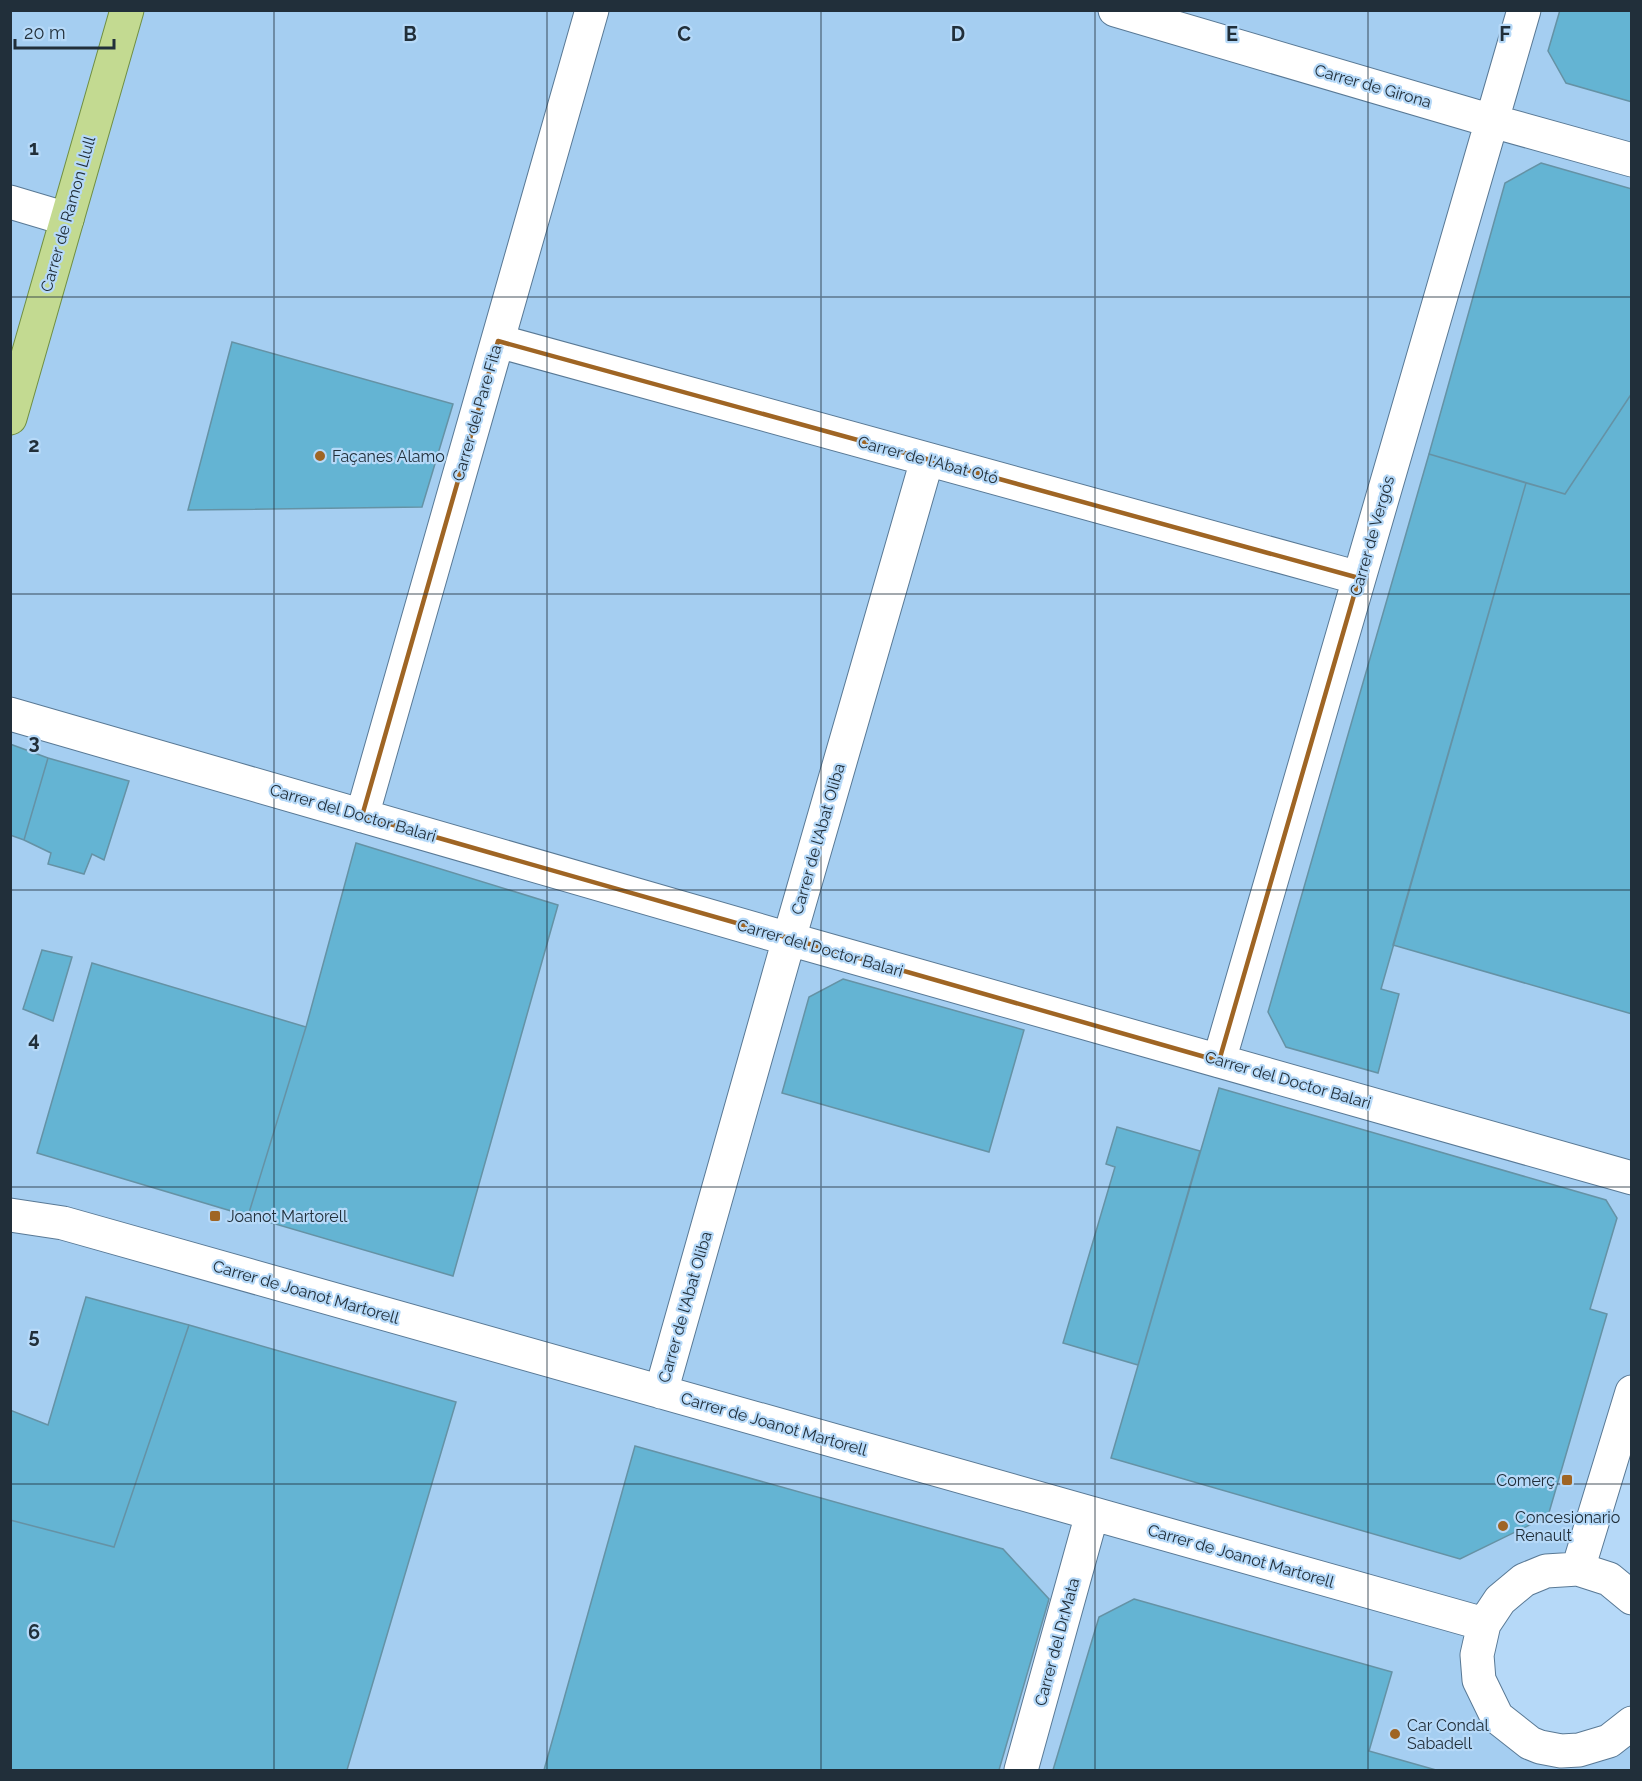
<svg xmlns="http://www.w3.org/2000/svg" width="1642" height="1781" font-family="Raleway,sans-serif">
<rect width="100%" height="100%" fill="#b6d9f8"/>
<path fill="#a5cef1" d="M11,11H1631V1392L1578,1569L1524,1580L1477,1655L1530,1743L1631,1723V1770H11Z"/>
<path fill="#64b4d3" stroke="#6592a5" stroke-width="1.5" d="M1560,10H1632V102L1566,83L1548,51Z
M1541,163L1632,189V393L1565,494L1429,454L1505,183Z
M232,342L453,404L422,507L188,510Z
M1632,393V1014L1393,945L1526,483L1565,494Z
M1429,454L1526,483L1381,989L1399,994L1378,1073L1286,1047L1268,1012Z
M10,744L48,758L24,840L10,835Z
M48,758L129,781L104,860L92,854L84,874L48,864L51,853L24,840Z
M356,843L558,905L453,1276L248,1216L306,1027Z
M42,950L72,957L53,1021L23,1009Z
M92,963L306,1027L248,1216L37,1153Z
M843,979L1024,1030L989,1152L782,1093L809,997Z
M1219,1088L1606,1200L1617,1218L1590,1309L1607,1314L1548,1516L1460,1559L1111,1458Z
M1117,1127L1200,1151L1138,1365L1063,1343L1115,1167L1106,1164Z
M86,1297L189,1325L114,1547L10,1520V1410L48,1425Z
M189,1325L456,1402L347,1770H10V1520L114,1547Z
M635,1446L1003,1549L1049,1599L999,1770H544Z
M1134,1599L1392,1672L1369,1751L1436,1770H1053L1099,1617Z"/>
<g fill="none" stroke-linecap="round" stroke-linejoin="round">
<g stroke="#597995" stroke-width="35">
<path id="minor" d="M1115,10L1492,121L1632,160
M10,202L67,219
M498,341L1359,578
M10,714L789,939L1632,1178
M362,816L592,10
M1219,1061L1524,10
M10,1215L63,1223L1484,1624
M661,1392L789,939L927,460
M1578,1569L1632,1392
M1632,1598L1609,1579L1578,1569L1546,1571L1524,1580L1500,1600L1484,1624L1477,1655L1479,1680L1497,1717L1530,1743L1540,1747L1561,1751L1579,1750L1609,1741L1632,1723
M1021,1770L1092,1514"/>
</g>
<g stroke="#708f42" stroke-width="35">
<path id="major" d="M10,418L127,10"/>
</g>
<use href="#minor" stroke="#fff" stroke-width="33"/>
<use href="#major" stroke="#c3da91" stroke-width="33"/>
</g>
<path fill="none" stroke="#9f6524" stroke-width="4.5" stroke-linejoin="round" d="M498,341L1359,578L1219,1061L362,816Z"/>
<path fill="none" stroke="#212f3a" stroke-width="1.5" stroke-opacity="0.55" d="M274,10V1770M547,10V1770M821,10V1770M1095,10V1770M1368,10V1770M10,297H1632M10,594H1632M10,890H1632M10,1187H1632M10,1484H1632"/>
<g fill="#9f6524" stroke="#b6d9f8" stroke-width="2">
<circle cx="320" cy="456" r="6"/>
<rect x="209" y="1210" width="12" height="12" rx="3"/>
<rect x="1561" y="1474" width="12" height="12" rx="3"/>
<circle cx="1503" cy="1526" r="6"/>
<circle cx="1395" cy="1734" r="6"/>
</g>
<g text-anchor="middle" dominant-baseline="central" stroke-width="4.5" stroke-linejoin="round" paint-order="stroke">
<g font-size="16" fill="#212f3a" stroke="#b6d9f8">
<text transform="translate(1373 86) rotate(16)">Carrer de Girona</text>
<text transform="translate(68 214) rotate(-74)">Carrer de Ramon Llull</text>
<text transform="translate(477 413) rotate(-74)">Carrer del Pare Fita</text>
<text transform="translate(928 460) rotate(15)">Carrer de l'Abat Otó</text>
<text transform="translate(1372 536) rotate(-74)">Carrer de Vergós</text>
<text transform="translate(353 813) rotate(16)">Carrer del Doctor Balari</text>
<text transform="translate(818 839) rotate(-74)">Carrer de l'Abat Oliba</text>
<text transform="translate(820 948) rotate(16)">Carrer del Doctor Balari</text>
<text transform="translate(1288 1080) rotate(16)">Carrer del Doctor Balari</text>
<text transform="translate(306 1292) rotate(16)">Carrer de Joanot Martorell</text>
<text transform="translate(685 1307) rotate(-74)">Carrer de l'Abat Oliba</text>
<text transform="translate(774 1424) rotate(16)">Carrer de Joanot Martorell</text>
<text transform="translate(1241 1556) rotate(16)">Carrer de Joanot Martorell</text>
<text transform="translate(1057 1642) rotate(-75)">Carrer del Dr.Mata</text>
</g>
<g font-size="16" fill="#212f3a" stroke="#b6d9f8" text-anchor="start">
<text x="332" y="456">Façanes Alamo</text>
<text x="227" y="1216">Joanot Martorell</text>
<text x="1555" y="1480" text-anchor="end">Comerç</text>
<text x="1515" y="1517">Concesionario<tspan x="1515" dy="18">Renault</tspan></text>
<text x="1407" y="1725">Car Condal<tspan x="1407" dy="18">Sabadell</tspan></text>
</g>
</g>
<g font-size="20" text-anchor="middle" font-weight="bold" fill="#212f3a" stroke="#b6d9f8" stroke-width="4.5" stroke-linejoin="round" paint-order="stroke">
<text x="410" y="41">B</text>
<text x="684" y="41">C</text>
<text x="958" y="41">D</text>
<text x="1232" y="41">E</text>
<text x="1505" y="41">F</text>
<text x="34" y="155">1</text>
<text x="34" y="452">2</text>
<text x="34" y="749">3</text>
<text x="34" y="1046">4</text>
<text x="34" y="1343">5</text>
<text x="34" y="1639">6</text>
</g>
<rect width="1642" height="1781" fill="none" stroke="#212f3a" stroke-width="24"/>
<path d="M15 39v9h99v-9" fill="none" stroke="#212f3a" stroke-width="3"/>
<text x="24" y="39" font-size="18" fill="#212f3a" stroke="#b6d9f8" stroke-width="4.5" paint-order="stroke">20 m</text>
</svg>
